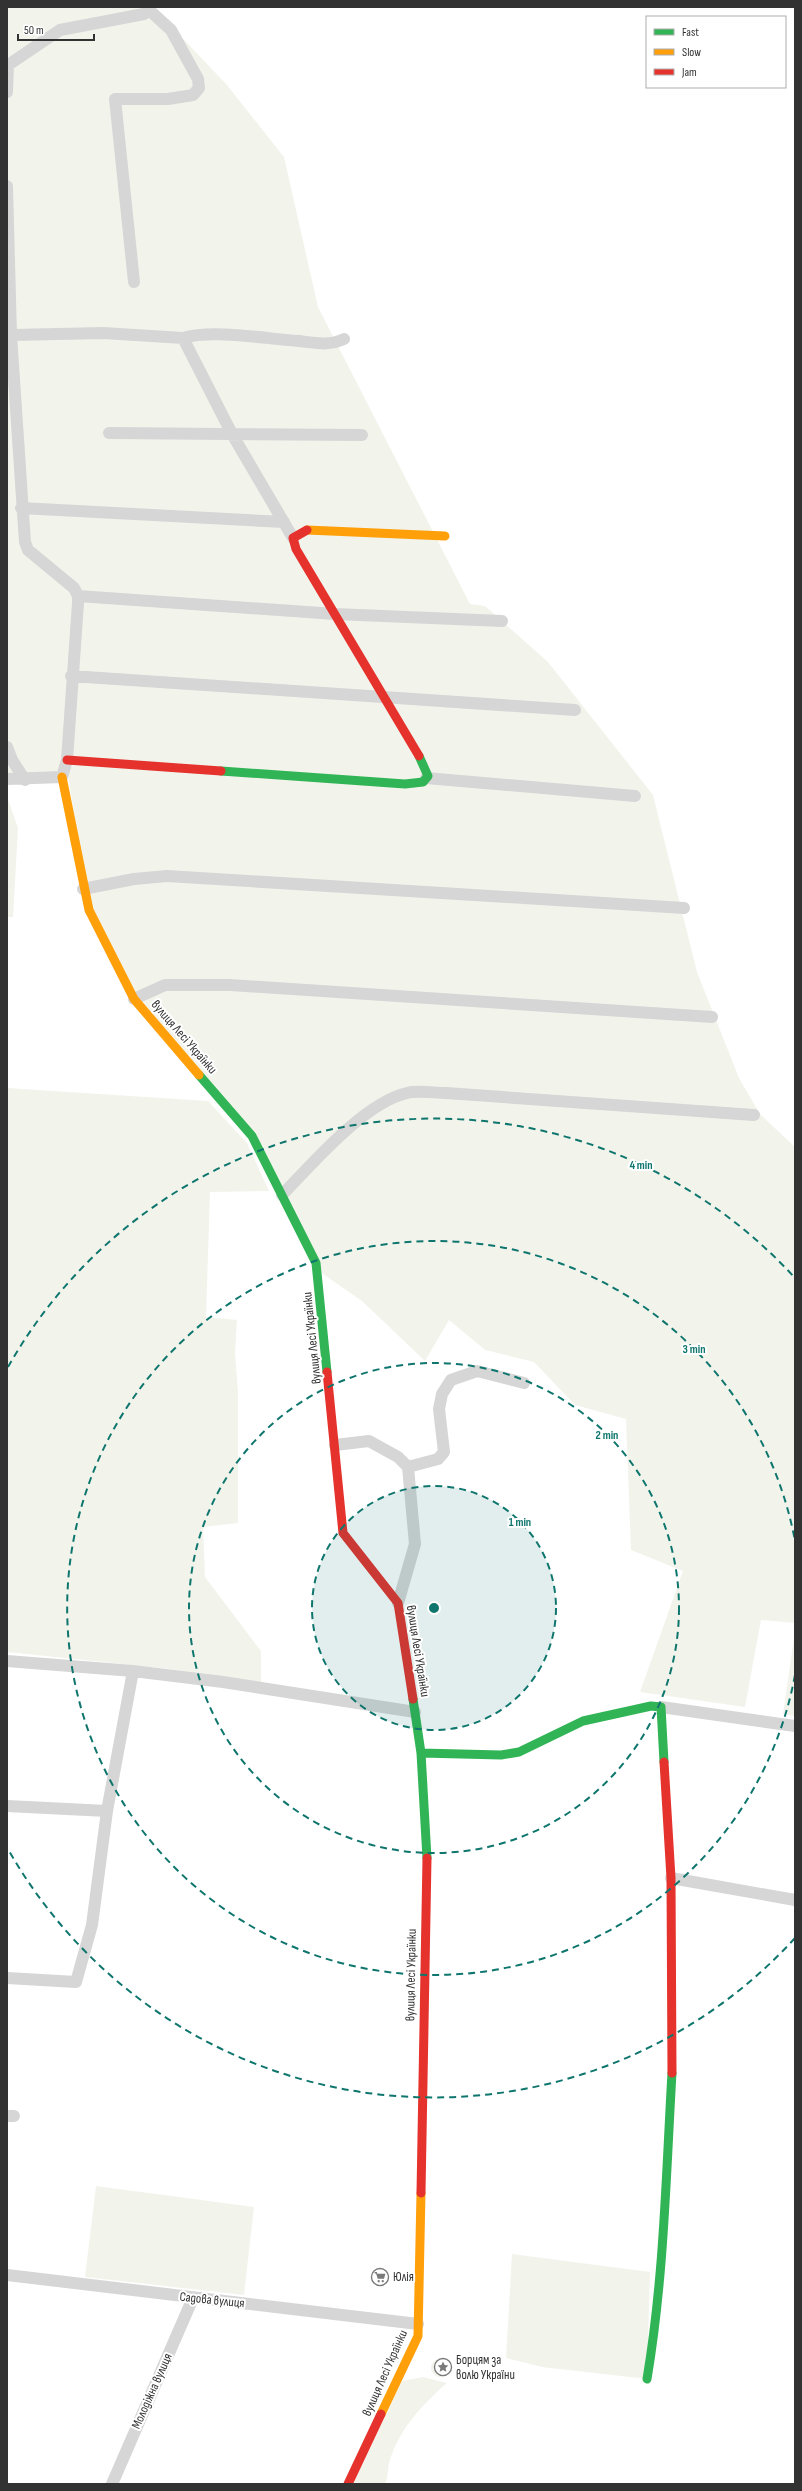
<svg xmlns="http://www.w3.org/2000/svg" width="802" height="2491" font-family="'Sofia Sans Condensed',sans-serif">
<rect width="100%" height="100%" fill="#fff"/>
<path fill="#f2f4ec" d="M7,7L154,8L227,85L284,157L318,307L470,604L485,606L548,662L653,795L697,972L739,1078L760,1114L795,1147V1623L761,1620L745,1707L640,1692L683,1571L631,1550L626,1419L575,1405L534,1362L485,1350L449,1320L425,1361L362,1301L323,1274L260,1148L128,983L89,902L67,771L7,781Z
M7,796L18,828L13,917H7Z
M7,1088L208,1101L247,1143L269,1191L210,1192L206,1317L237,1320L235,1353L238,1392V1523L203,1527L205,1577L261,1651V1685L170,1669L7,1652Z
M795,1631V1716L783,1714Z
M96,2186L254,2207L244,2295L85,2277Z
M512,2254L650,2272L647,2379L542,2367L506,2358Z
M431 2368a9 9 0 1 1 18 0a9 9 0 1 1-18 0Z
M423,2377L447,2383C423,2404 400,2428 390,2460C387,2468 389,2476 385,2484H353L402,2381Z"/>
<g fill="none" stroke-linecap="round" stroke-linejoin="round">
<path stroke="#d6d6d6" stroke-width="12" d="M7,92L8,65L60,30L144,14L150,7
M7,186L11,335L25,542L28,550L74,588L78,596V603L67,760L62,777L7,779
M134,282L115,99H168L193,95L199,88L198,79L171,30L148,9
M11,335L103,333L183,338
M109,433L362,435
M21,508L284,522
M293,538L232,434L183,338C213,329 267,339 299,341C315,343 330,346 344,339
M78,596L335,614L502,621
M71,676L575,710
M7,747L12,760L25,780
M426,778L635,796
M83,889L134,879L167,876L684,908
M134,999L165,985H230L712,1017
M282,1195C313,1163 364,1103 407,1093C418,1090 434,1093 446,1093L754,1115
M335,1445L369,1441L398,1457L408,1467L415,1544L398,1603
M408,1467L438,1459L444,1452L439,1409L442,1394L451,1380L477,1371L524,1383
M7,1661L133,1671L107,1811L92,1925L76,1982L7,1978
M133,1671L223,1682L415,1712
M661,1707L795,1726
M7,1806L107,1811
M671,1878L795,1900
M7,2116H14
M7,2275L418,2324
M112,2484L193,2298"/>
<path stroke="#30b455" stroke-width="9" d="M221,771L405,784L423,782L428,776L419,756
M199,1075L252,1136L316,1263L327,1372
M413,1699L421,1753L427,1858
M421,1753L501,1755L519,1752L583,1721L651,1706L661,1707L664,1762
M647,2379C664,2278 666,2175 672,2073"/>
<path stroke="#ff9f0a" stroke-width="9" d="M307,530L445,536
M62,777L89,910L134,999L199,1075
M381,2414L418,2336L421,2193"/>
<path stroke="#e5322d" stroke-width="9" d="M307,530L293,538L296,549L419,756
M67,760L221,771
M327,1372L343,1533L398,1603L413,1699
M664,1762L671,1878L672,2073
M421,2193L427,1858
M348,2484L381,2414"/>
</g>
<circle cx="434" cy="1608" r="122" fill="#0f766e" fill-opacity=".12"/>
<g fill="none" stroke="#0f766e" stroke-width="2" stroke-dasharray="7 5">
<circle cx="434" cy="1608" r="122"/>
<circle cx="434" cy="1608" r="245"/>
<path d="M795 1675A367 367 0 1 1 795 1541"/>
<path d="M795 1938A489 489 0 0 1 8 1849M8 1367A489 489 0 0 1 795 1278"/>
</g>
<defs>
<g id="supermarket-ring" transform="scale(0.9)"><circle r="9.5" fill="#fff" stroke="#7a7a7a" stroke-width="1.5"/><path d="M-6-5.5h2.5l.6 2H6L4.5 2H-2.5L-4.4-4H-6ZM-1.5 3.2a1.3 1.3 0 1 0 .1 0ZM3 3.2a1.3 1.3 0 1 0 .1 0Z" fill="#7a7a7a"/></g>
<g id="sight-ring" transform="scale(0.9)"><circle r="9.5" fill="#fff" stroke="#7a7a7a" stroke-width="1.5"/><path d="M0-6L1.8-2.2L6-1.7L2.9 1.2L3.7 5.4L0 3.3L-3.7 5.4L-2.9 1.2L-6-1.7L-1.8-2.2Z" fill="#7a7a7a"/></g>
</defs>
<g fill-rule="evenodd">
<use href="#supermarket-ring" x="380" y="2277"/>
<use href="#sight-ring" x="443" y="2367"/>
</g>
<g text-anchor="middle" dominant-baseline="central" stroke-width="4" stroke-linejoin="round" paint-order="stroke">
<g font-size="13" fill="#323232" stroke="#fff">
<text transform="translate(184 1037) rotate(49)">вулиця Лесі Українки</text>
<text transform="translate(312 1338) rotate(-96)">вулиця Лесі Українки</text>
<text transform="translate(418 1651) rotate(81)">вулиця Лесі Українки</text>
<text transform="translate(411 1975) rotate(-89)">вулиця Лесі Українки</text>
<text transform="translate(212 2300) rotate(6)">Садова вулиця</text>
<text transform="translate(385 2373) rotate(-66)">вулиця Лесі Українки</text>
<text transform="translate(152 2391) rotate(-66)">Молодіжна вулиця</text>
</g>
<g font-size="13" fill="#323232" stroke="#fff" text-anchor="start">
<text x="393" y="2277">Юлія</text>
<text x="456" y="2360">Борцям за<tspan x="456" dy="15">волю України</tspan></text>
</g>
</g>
<circle cx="434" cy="1608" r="6" fill="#0f766e" stroke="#fff" stroke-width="2"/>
<g font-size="12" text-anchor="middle" font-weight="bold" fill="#0f766e" stroke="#fff" stroke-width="4" stroke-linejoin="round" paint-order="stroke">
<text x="641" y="1169">4 min</text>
<text x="694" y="1353">3 min</text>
<text x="607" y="1439">2 min</text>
<text x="520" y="1526">1 min</text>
</g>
<rect width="802" height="2491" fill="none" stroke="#323232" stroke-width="16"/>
<rect x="646" y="16" width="140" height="72" fill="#ffffff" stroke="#adadad"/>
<rect x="654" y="29" width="20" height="6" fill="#30b455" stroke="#adadad"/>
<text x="682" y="36" font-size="12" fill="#323232">Fast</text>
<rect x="654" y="49" width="20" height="6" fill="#ff9f0a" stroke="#adadad"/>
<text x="682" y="56" font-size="12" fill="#323232">Slow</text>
<rect x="654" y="69" width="20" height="6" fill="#e5322d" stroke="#adadad"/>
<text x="682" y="76" font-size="12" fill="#323232">Jam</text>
<path d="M18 34v6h76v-6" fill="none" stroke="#323232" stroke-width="2"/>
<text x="24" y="34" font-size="12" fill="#323232" stroke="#ffffff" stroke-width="3" paint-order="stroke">50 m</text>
</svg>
